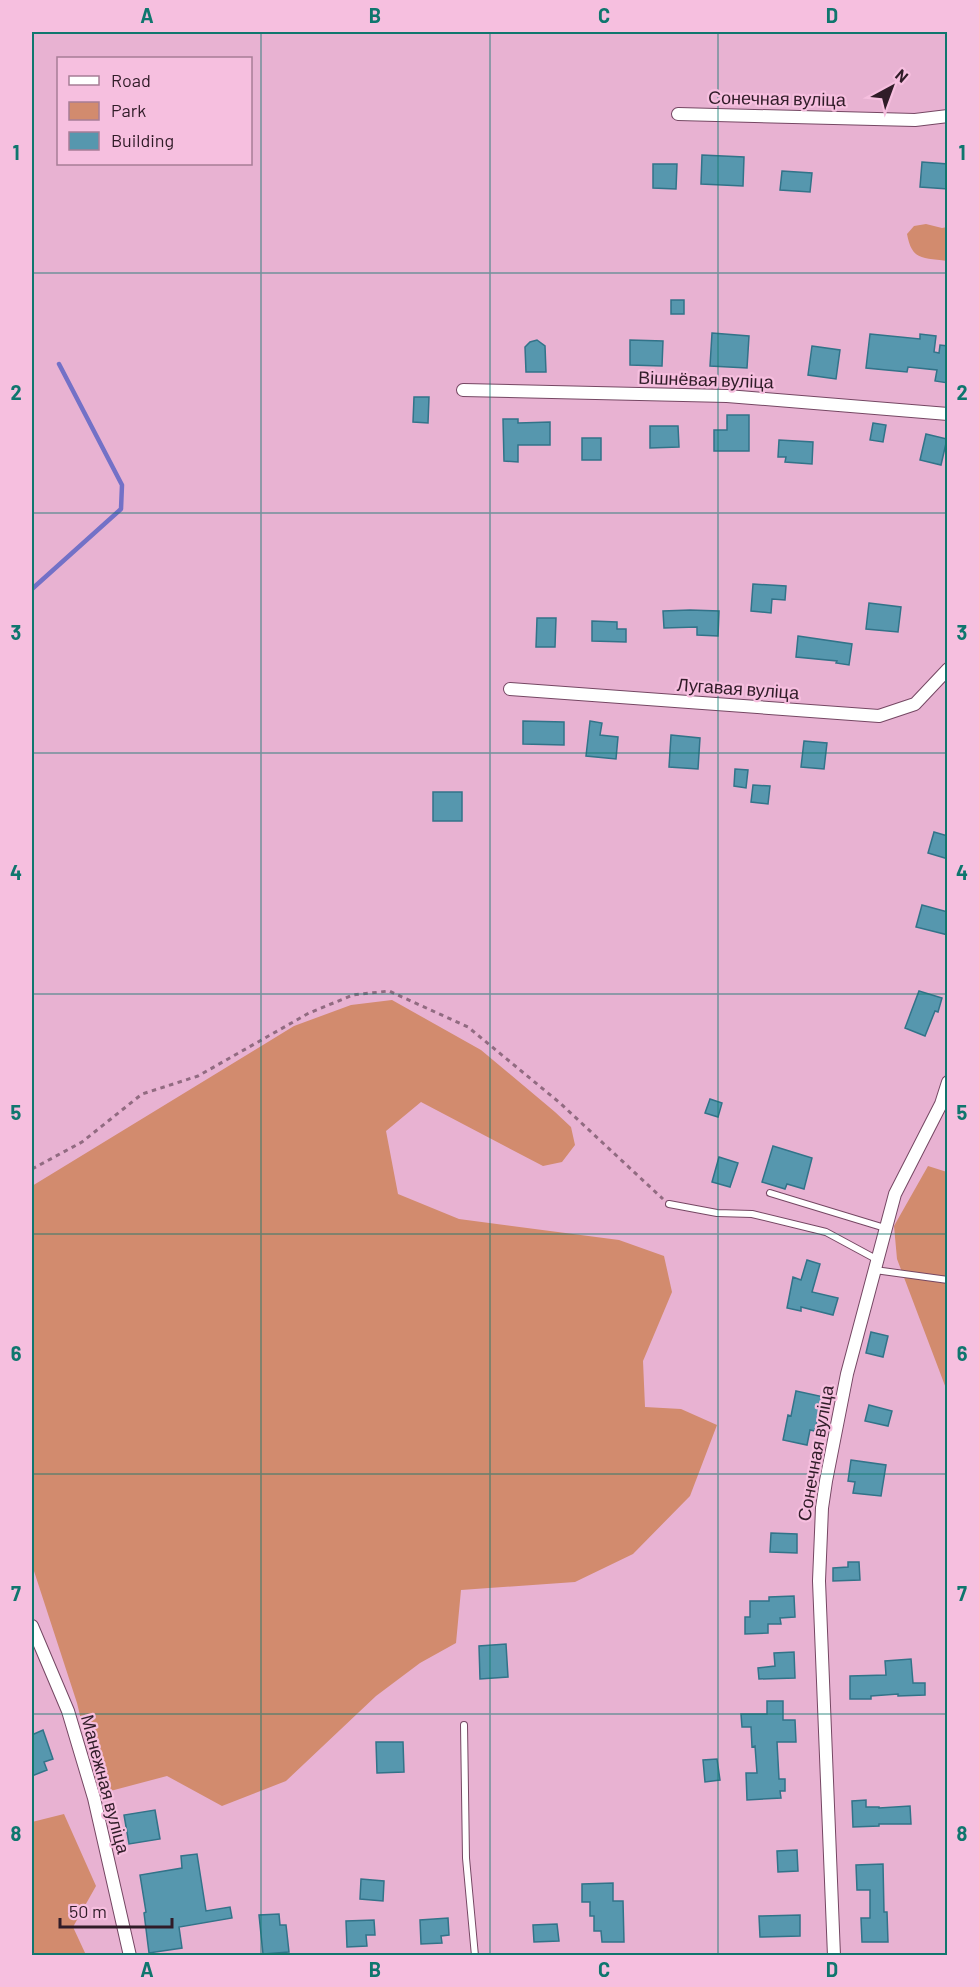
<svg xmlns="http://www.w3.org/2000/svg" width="979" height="1987" font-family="Barlow,sans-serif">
<rect width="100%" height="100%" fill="#e8b2d2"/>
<path fill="#d28b6e" d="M926,224L942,228L947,227V261C924,257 912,262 907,234L914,226Z
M392,1000L481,1050L555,1112L571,1127L575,1145L562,1162L543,1166L421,1102L386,1131L398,1194L459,1219L619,1240L664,1256L672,1292L643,1361L645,1407L681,1409L717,1425L690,1496L633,1554L575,1582L461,1590L456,1643L420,1663L376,1696L286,1781L222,1806L167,1776L99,1794L77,1703L32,1565V1186L294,1026L351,1005Z
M928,1166L947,1172V1391L897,1259L894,1226Z
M64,1814L96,1886L73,1927L86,1955H32V1822Z"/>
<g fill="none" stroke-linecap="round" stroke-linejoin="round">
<path stroke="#7371c7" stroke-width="4.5" d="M32,589L121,509L122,485L59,364"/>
</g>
<path fill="#5697ae" stroke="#327389" stroke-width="1.5" d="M702,155L744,157L743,186L701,184Z
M922,162L948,164V189L920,187Z
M653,164H677L676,189L653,188Z
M782,171L812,173L810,192L780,190Z
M671,300H684V314H671Z
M712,333L749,336L747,368L710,366Z
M870,334L920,339V334L936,336L934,352L939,353L940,345L948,346V383L935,381L937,370L908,367L907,372L866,368Z
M537,340L545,346L546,372H526L525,347L530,342Z
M630,340L663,341L662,366L630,365Z
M812,346L840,350L836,379L808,375Z
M414,397H429L428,423L413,422Z
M727,415H749V451H714V430H727Z
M503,419H518V423L550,422V445H518V462L504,461Z
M873,423L886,425L883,442L870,440Z
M650,426H678L679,447L650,448Z
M926,434L947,439L941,465L920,460Z
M582,438H601V460H582Z
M779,440L813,442L812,464L785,462L786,457H778Z
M753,584L786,586L785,600L772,599L771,613L751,611Z
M869,603L901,607L898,632L866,629Z
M690,610L719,611L718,636L697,635V627L664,628L663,611Z
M537,618H556L555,647H536Z
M592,621L617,622V629H626V642L592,641Z
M798,636L852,644L849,665L836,663L837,661L796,657Z
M523,721L564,722V745L523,744Z
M590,721L602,723L600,735L618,737L616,759L586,756Z
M671,735L700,738L698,769L669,767Z
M804,741L827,743L824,769L801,767Z
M735,769L748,770L746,788L734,786Z
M753,785L770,786L768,804L751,802Z
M433,792H462V821H433Z
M934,832L948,836V859L928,853Z
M922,905L948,912V935L916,927Z
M919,991L942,998L938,1012L935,1011L925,1036L905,1028Z
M710,1099L722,1103L718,1117L705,1113Z
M773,1146L812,1158L804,1189L787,1184L785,1189L762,1182Z
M719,1157L738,1163L730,1187L712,1182Z
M807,1260L820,1264L812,1292L838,1298L833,1315L801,1307V1311L787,1308L793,1277L801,1280Z
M871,1332L888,1336L883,1357L866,1353Z
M796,1391L824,1397L821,1412L819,1411L815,1431L810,1430L807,1445L783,1440L788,1415L791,1416Z
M869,1405L892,1411L888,1426L865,1421Z
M851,1460L886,1465L881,1496L853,1493L855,1482L848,1481Z
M771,1533L797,1534V1553L770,1552Z
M848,1562H859L860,1580L833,1581V1568L848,1567Z
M794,1596L795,1617L780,1618L781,1624H768V1633L745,1634V1617H750V1601H769V1597Z
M506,1644L508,1677L480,1679L479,1646Z
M794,1652L795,1678L759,1679L758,1668L775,1666L774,1653Z
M911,1659L913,1683H925V1695L898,1696V1694L871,1696V1699H850V1676L886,1675L885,1661Z
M767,1701H783V1720H795L796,1742H777L779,1779H785V1791H780L781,1798L747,1800L746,1773H757L755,1746L752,1747L751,1727H742L741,1714H767Z
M43,1730L53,1759L44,1762L47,1770L32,1776V1731L34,1734Z
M376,1742H403L404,1772L377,1773Z
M717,1759L720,1780L705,1782L703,1760Z
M866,1800V1807H879V1808L910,1806L911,1824H879V1826L853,1827L852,1801Z
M155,1810L160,1839L129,1844L124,1815Z
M797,1850L798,1871L778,1872L777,1851Z
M197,1854L206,1911L230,1907L232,1918L179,1927L182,1948L149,1953L144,1913L146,1912L140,1875L182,1868L181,1856Z
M883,1864L884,1912H887L888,1942H862L861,1918H870V1890H857L856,1865Z
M361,1879L384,1881L383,1901L360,1899Z
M613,1883V1901H623L624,1942H602L601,1931H594V1916H590V1902H582V1884Z
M279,1914L280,1925H286L289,1952L263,1954L259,1915Z
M800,1915V1936L760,1937L759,1916Z
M448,1918L449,1935L441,1936L442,1943L421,1944L420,1920Z
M374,1920L375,1935H366L367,1946L347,1947L346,1921Z
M557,1924L559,1941L534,1942L533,1925Z"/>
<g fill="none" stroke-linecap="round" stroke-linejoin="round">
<g stroke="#754763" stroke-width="8">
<path id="lane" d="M770,1193L885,1228
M669,1204L717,1213L752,1214L826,1232L876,1259
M875,1270L948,1280
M464,1725L466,1858L475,1956"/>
</g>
<g stroke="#754763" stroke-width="14">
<path id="street" d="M678,114L915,120L948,116
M463,390L727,396L948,414
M510,689L879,716L915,704L948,669
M32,1626L68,1711L94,1798L130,1956
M834,1956L819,1581L822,1508L826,1481L847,1374L895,1194L941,1104L948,1082"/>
</g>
<path stroke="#916b81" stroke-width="3" stroke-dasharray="4.5 4.5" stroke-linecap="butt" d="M32,1169L82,1142L142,1094L198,1076L309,1013L353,995L389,991L468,1027L560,1103L663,1199"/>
<use href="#lane" stroke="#fff" stroke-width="6"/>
<use href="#street" stroke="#fff" stroke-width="12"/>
</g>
<path fill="none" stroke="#0f766e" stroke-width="1.5" stroke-opacity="0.55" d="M261,32V1956M490,32V1956M718,32V1956M32,273H948M32,513H948M32,753H948M32,994H948M32,1234H948M32,1474H948M32,1714H948"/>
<g text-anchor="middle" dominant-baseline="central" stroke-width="4.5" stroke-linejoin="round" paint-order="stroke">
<g font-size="18" fill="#301c28" stroke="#f6bfdf">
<text transform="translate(777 98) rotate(1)">Сонечная вуліца</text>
<text transform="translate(706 379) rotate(2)">Вішнёвая вуліца</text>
<text transform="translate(738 688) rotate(4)">Лугавая вуліца</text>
<text transform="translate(815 1453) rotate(-80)">Сонечная вуліца</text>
<text transform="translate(106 1784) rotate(75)">Манежная вуліца</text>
</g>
</g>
<rect width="979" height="1987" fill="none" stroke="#f6bfdf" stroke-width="66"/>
<rect x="57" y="57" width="195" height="108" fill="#f6bfdf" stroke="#a77e96" stroke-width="1.5"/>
<rect x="69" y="76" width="30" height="9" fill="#ffffff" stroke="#a77e96" stroke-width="1.5"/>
<text x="111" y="87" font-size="18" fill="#301c28">Road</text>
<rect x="69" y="102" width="30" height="18" fill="#d28b6e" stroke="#a77e96" stroke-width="1.5"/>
<text x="111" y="117" font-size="18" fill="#301c28">Park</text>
<rect x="69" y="132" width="30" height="18" fill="#5697ae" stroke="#a77e96" stroke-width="1.5"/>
<text x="111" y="147" font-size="18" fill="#301c28">Building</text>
<g transform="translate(892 87) rotate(41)" stroke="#f6bfdf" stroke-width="4.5" paint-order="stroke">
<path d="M0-4.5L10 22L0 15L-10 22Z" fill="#301c28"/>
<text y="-9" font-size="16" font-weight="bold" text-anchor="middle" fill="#301c28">N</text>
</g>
<path d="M60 1918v9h112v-9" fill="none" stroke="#301c28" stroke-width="3"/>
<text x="69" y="1918" font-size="18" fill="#301c28" stroke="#f6bfdf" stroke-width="4.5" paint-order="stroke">50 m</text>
<rect x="33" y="33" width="913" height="1921" fill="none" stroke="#0f766e" stroke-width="2"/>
<g font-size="20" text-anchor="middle" font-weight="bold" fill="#0f766e">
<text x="147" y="23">A</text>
<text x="375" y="23">B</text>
<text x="604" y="23">C</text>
<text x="832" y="23">D</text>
<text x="16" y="160">1</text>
<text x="962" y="160">1</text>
<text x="16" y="400">2</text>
<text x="962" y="400">2</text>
<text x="16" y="640">3</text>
<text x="962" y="640">3</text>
<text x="16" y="880">4</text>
<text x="962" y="880">4</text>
<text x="16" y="1120">5</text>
<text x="962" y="1120">5</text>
<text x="16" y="1361">6</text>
<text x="962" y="1361">6</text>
<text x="16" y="1601">7</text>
<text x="962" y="1601">7</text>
<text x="16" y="1841">8</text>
<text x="962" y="1841">8</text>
<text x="147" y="1977">A</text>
<text x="375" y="1977">B</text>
<text x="604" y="1977">C</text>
<text x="832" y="1977">D</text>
</g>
</svg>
